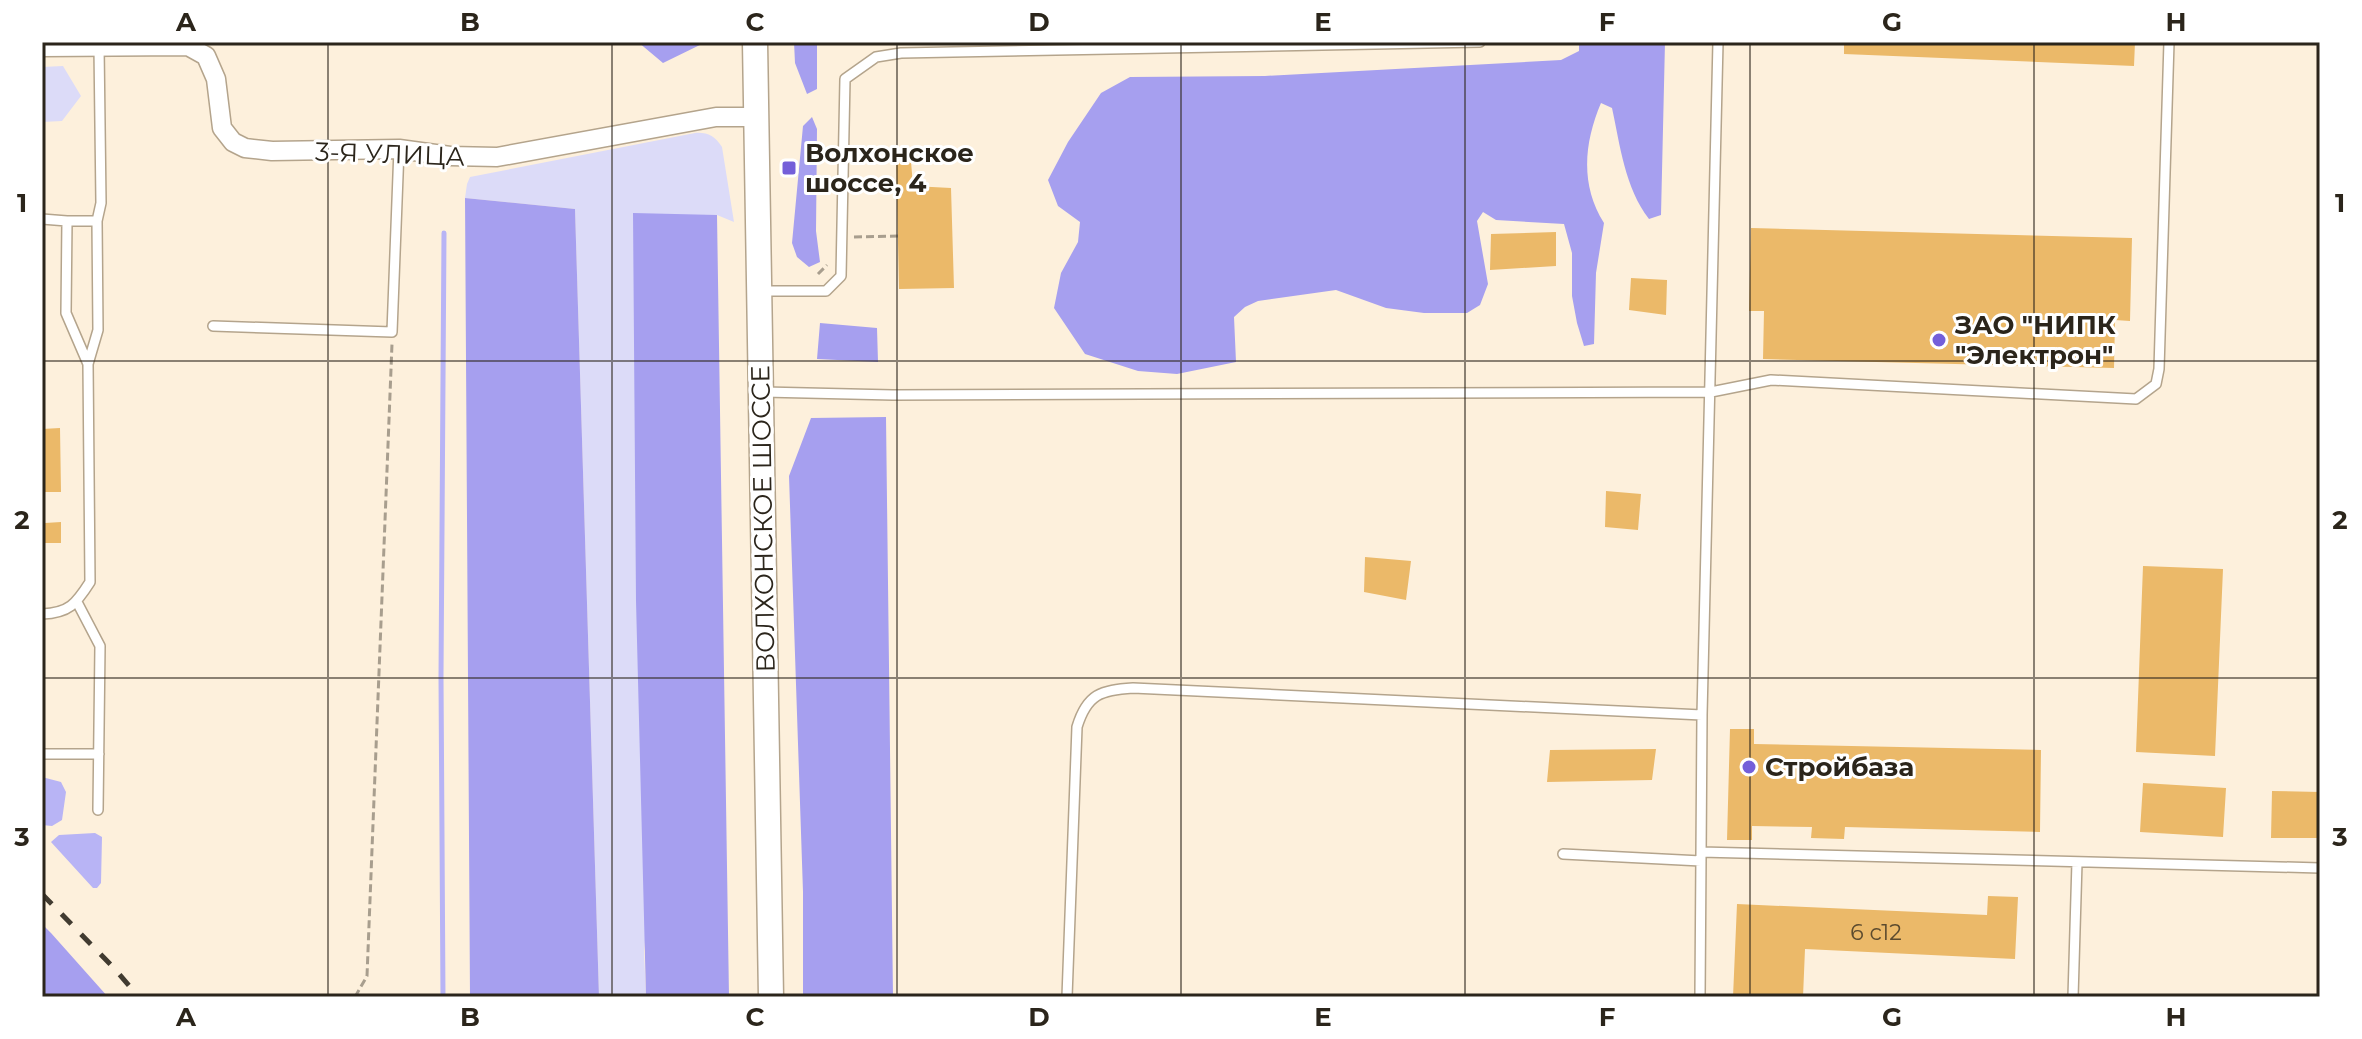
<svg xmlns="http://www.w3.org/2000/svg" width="2362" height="1039" font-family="Montserrat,sans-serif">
<rect width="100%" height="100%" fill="#fdf0dc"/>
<path fill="#dcdbf8" d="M63,66L81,96L62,121L42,122V67Z
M695,133C707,132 715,136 722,147L734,222L717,215L644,951L646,997H599L575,209L465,198L467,184L470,177Z"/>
<path fill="#a69fef" d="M638,42H706L663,63Z
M794,42H817V89L807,94L795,63Z
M1579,42H1665L1661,215L1649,219C1625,188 1620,145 1612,108L1601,103C1584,143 1580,185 1604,223L1596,273L1594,344L1584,346L1577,323L1572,296V253L1564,224L1496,220L1483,212L1477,221L1488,284L1480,305L1467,313H1424L1386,308L1336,290L1258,301L1245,307L1234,317L1236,362L1177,374L1138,371L1085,354L1054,308L1061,273L1078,242L1080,222L1058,206L1048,180L1068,142L1101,93L1130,77L1265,76L1561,60L1579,51Z
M812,117L817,129L816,231L820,262L809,267L797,257L792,243L803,126Z
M465,198L575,209L599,997H470Z
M633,213L717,215L729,997H646L636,601Z
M820,323L877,328L878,362L817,359Z
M886,417L893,997H803V892L789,476L811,418Z
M42,924L51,933L108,997H42Z"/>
<path fill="#b8b4f5" d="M42,777L61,782L66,792L62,820L52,826L42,825Z
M95,833L102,837L101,883L97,888H93L51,842L59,835Z"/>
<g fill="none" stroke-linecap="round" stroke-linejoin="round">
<path stroke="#b8b4f5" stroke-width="5" d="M443,997L441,677L444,233"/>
</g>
<path fill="#ebb969" d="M1844,42H2135L2134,66L1844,54Z
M896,149H910L913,186L951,188L954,288L899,289Z
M1751,228L2132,238L2130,321L2115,320L2114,368L1763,359L1764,311H1749Z
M1556,232V266L1490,270L1491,234Z
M1631,278L1667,280L1666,315L1629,310Z
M60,428L61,492H42V429Z
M1606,491L1641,494L1638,530L1605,527Z
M61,522V543H45V523Z
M1365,557L1411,561L1406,600L1364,592Z
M2143,566L2223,569L2215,756L2136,752Z
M1730,729H1754V744L2041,750L2040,832L1845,827L1844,839L1811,838L1812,827L1752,826V840H1727Z
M1656,749L1652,780L1547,782L1550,750Z
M2143,783L2226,788L2223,837L2140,832Z
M2272,791L2320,792V838H2271Z
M1988,896L2018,897L2015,959L1805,949L1803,997H1733L1737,904L1987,915Z"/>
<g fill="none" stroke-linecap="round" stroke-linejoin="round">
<g stroke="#b4a48c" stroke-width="12">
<path id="service" d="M42,219L67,221L66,313L88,364L90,582C76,604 69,613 42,614
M67,221H97L98,330L88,364
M97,221L101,203L99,47
M762,291H826L841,276L845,79L876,57L901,53L1480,42
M213,326L392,332L399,149
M764,392L893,395L1711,392L1771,380L2136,399L2156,384L2159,369L2169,42
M77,602L100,646L98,810
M42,754H99
M1701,852L2320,868
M1563,854L1701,861
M1067,997L1077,727C1087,694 1101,690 1133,688L1702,715
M1700,997L1702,715L1718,42
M2073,997L2077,862"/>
</g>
<g stroke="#b4a48c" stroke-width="21">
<path id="minor" d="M42,47L188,46L206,56L216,79L222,128L233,142L245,148L272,151L399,149L450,156L497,157L716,117H756"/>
</g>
<g stroke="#b4a48c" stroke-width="27">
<path id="secondary" d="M755,42L771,997"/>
</g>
<path stroke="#a89e8e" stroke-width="3" stroke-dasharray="8 4" stroke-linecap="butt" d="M854,237L898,236
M818,274L827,265
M355,997L367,976L392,344"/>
<use href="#service" stroke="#fff" stroke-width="9"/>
<use href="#minor" stroke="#fff" stroke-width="18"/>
<use href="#secondary" stroke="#fff" stroke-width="24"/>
<path stroke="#413b30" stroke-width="5" stroke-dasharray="14 14" stroke-linecap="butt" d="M42,894L112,966L139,997"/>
</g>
<path fill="none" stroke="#2b251b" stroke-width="2" stroke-opacity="0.55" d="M328,42V997M612,42V997M897,42V997M1181,42V997M1465,42V997M1750,42V997M2034,42V997M42,361H2320M42,678H2320"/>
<g fill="#745fd9" stroke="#fff" stroke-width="3">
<rect x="781" y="160" width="16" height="16" rx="4"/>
<circle cx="1939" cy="340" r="8"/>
<circle cx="1749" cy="767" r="8"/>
</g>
<g text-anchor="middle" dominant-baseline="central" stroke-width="6" stroke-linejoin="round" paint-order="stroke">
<g font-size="22" fill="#5b4a2e">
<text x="1876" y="932">6 с12</text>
</g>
<g font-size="26" font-weight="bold" fill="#2b251b" stroke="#fff" text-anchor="start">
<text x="805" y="153">Волхонское<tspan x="805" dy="30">шоссе, 4</tspan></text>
<text x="1955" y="325">ЗАО "НИПК<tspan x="1955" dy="30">"Электрон"</tspan></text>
<text x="1765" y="767">Стройбаза</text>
</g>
<g font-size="26" fill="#2b251b" stroke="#fff">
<text transform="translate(390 154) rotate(2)">3-Я УЛИЦА</text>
<text transform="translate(763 519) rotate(-91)">ВОЛХОНСКОЕ ШОССЕ</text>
</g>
</g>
<rect width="2362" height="1039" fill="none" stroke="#ffffff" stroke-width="88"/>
<rect x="44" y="44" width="2274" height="951" fill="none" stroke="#2b251b" stroke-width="3"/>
<g font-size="26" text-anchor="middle" font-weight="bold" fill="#2b251b">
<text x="186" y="31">A</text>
<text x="470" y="31">B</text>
<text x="755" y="31">C</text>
<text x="1039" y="31">D</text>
<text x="1323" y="31">E</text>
<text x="1607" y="31">F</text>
<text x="1892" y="31">G</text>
<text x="2176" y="31">H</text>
<text x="22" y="212">1</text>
<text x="2340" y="212">1</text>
<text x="22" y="529">2</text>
<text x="2340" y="529">2</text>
<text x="22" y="846">3</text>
<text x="2340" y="846">3</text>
<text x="186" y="1026">A</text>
<text x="470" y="1026">B</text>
<text x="755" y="1026">C</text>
<text x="1039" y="1026">D</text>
<text x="1323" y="1026">E</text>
<text x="1607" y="1026">F</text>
<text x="1892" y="1026">G</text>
<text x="2176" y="1026">H</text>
</g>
</svg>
